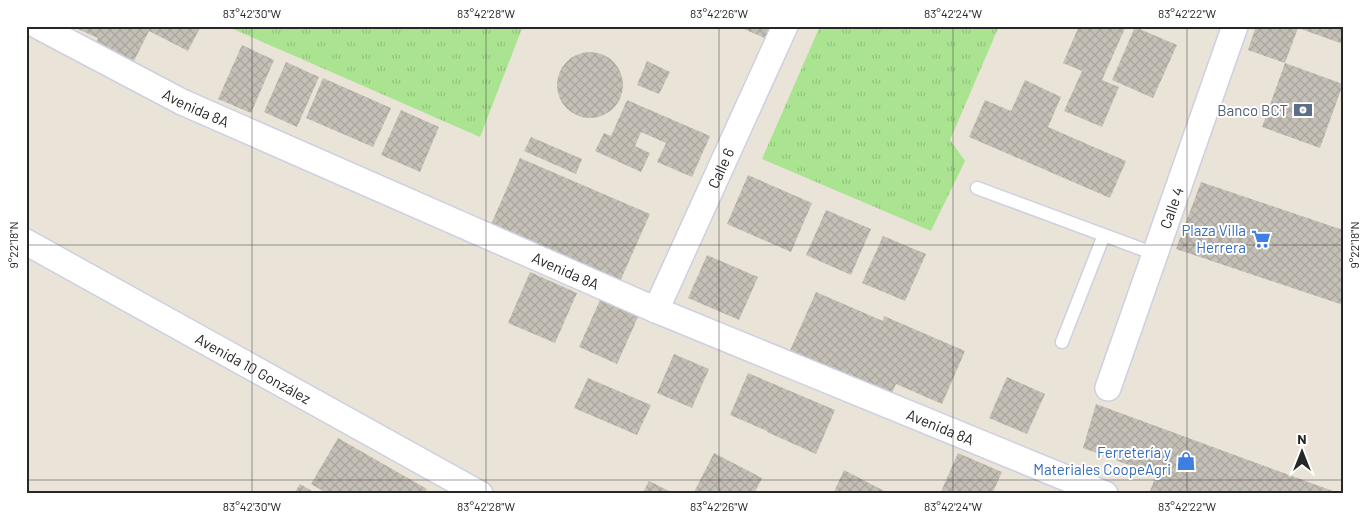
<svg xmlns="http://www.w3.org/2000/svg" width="1369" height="520" font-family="Barlow,sans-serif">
<defs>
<pattern id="grass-tufts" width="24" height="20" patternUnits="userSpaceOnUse" patternTransform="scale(1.25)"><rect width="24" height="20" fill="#aae491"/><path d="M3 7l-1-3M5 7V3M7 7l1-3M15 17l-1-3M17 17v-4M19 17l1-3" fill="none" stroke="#92c47d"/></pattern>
<pattern id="building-cross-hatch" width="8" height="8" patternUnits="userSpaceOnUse" patternTransform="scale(1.25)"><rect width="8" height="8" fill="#c5c0b7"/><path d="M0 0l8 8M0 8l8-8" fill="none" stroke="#a9a59d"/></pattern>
</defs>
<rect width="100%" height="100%" fill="#eae3d7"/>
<path fill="url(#grass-tufts)" d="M226,26H523L480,137Z
M820,26H999L950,140L965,161L931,231L762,159Z"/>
<path fill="url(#building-cross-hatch)" d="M71,26H201L188,51L149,31L134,61L96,42L98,38Z
M737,26H773L767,39Z
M1079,26H1126L1102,80L1119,87L1102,127L1064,111L1082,71L1063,63Z
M1256,26H1343V44L1298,28L1285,63L1248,50Z
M1135,27L1177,45L1153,98L1112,80Z
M242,45L274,60L251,113L218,99Z
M557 85a33 33 0 1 1 66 0a33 33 0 1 1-66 0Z
M647,61L670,72L659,94L637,85Z
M286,62L319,77L297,127L264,112Z
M1285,63L1343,84L1320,148L1262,127Z
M323,78L391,108L373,147L306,118Z
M1025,80L1061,97L1048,127L1126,161L1110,198L969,137L985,100L1011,111Z
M627,100L710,136L692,177L657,162L666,143L641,132L635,146L650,153L641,172L595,151L604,133L611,136Z
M401,110L439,127L420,172L381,155Z
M531,137L582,159L576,174L524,151Z
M520,158L650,214L618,286L489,229Z
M748,175L812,203L791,252L727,224Z
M1201,182L1343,230V305L1176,249Z
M826,210L871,229L851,275L806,255Z
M883,236L926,254L905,301L862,283Z
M707,255L758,277L739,320L688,298Z
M530,272L577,293L555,343L508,323Z
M816,292L883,321L884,316L965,351L942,404L896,384L892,393L857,378L854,384L788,355Z
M600,300L638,317L617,364L579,347Z
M674,354L709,369L692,408L657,393Z
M748,373L835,410L816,454L767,432V431L730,415Z
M1007,377L1045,394L1027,434L989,418Z
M588,378L651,405L637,435L574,408Z
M1096,404L1341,494H1149L1156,475L1083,448Z
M338,438L427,489L424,494H328L311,484Z
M714,453L762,478L754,494H693Z
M958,453L1002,472L992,494H940Z
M844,470L890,494H833Z
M649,481L675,494H642Z
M300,484L317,494H294Z"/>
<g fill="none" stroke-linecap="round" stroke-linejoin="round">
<g stroke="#cdd0e1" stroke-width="15">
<path id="service" d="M977,188L1155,254
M1062,342L1104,235"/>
</g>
<g stroke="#cdd0e1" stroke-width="28">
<g id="minor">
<path id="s1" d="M38,26L182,102L656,310L1105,494"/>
<path id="s2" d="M26,242L480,494"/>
<path id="s3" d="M656,310L785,26"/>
<path id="s4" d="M1108,388L1235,26"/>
</g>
</g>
<use href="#service" stroke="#fff" stroke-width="12"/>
<use href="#minor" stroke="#fff" stroke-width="25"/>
</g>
<path fill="none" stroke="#272727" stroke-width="1" stroke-opacity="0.45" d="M252,26V494M486,26V494M719,26V494M953,26V494M1187,26V494M26,245H1343M26,480H1343"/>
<defs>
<g id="bank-bare" transform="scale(1.5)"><path d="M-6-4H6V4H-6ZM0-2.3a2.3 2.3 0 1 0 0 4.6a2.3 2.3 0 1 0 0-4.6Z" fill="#5c6f8a" stroke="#fff" stroke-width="2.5" paint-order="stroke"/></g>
<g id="supermarket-bare" transform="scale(1.5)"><path d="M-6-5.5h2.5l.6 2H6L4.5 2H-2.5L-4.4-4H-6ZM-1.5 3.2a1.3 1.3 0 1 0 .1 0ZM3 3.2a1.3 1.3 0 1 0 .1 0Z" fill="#3f7fe0" stroke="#fff" stroke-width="2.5" paint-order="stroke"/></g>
<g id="shop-bare" transform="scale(1.5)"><path d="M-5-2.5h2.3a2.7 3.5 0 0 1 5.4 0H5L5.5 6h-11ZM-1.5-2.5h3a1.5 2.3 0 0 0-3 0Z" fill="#3f7fe0" stroke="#fff" stroke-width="2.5" paint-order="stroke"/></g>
</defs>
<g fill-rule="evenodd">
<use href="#bank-bare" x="1303" y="110"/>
<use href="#supermarket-bare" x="1261" y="239"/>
<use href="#shop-bare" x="1186" y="461"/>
</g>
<g text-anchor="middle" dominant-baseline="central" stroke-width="4" stroke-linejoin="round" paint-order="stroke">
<g font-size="15" fill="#272727" stroke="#fff">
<text stroke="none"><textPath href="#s1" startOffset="178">Avenida 8A</textPath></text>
<text stroke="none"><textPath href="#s3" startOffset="156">Calle 6</textPath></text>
<text stroke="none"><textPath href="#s4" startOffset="191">Calle 4</textPath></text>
<text stroke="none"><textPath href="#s1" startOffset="582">Avenida 8A</textPath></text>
<text stroke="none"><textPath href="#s2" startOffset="260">Avenida 10 González</textPath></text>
<text stroke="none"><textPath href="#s1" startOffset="988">Avenida 8A</textPath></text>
</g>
<g font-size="15" fill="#4e5e75" stroke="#fff" text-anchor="end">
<text x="1288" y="110">Banco BCT</text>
</g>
<g font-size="15" fill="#366cbe" stroke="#fff" text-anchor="end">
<text x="1246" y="230">Plaza Villa<tspan x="1246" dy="17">Herrera</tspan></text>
<text x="1171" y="452">Ferretería y<tspan x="1171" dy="17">Materiales CoopeAgri</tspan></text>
</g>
</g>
<rect width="1369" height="520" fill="none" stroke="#ffffff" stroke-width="55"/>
<g transform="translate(1302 452)" stroke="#ffffff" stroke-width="4" paint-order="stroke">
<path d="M0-4L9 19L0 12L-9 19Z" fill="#272727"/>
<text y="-8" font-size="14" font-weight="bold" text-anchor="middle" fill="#272727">N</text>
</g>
<rect x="28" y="28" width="1314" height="464" fill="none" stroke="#272727" stroke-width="2"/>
<g font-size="12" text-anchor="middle" fill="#272727">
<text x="252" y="18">83°42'30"W</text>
<text x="486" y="18">83°42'28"W</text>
<text x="719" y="18">83°42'26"W</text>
<text x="953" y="18">83°42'24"W</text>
<text x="1187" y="18">83°42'22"W</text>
<text transform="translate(14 245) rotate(-90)" y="4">9°22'18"N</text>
<text transform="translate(1355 245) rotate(-90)" y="4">9°22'18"N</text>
<text x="252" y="511">83°42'30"W</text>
<text x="486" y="511">83°42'28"W</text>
<text x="719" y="511">83°42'26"W</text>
<text x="953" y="511">83°42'24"W</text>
<text x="1187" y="511">83°42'22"W</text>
</g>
</svg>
